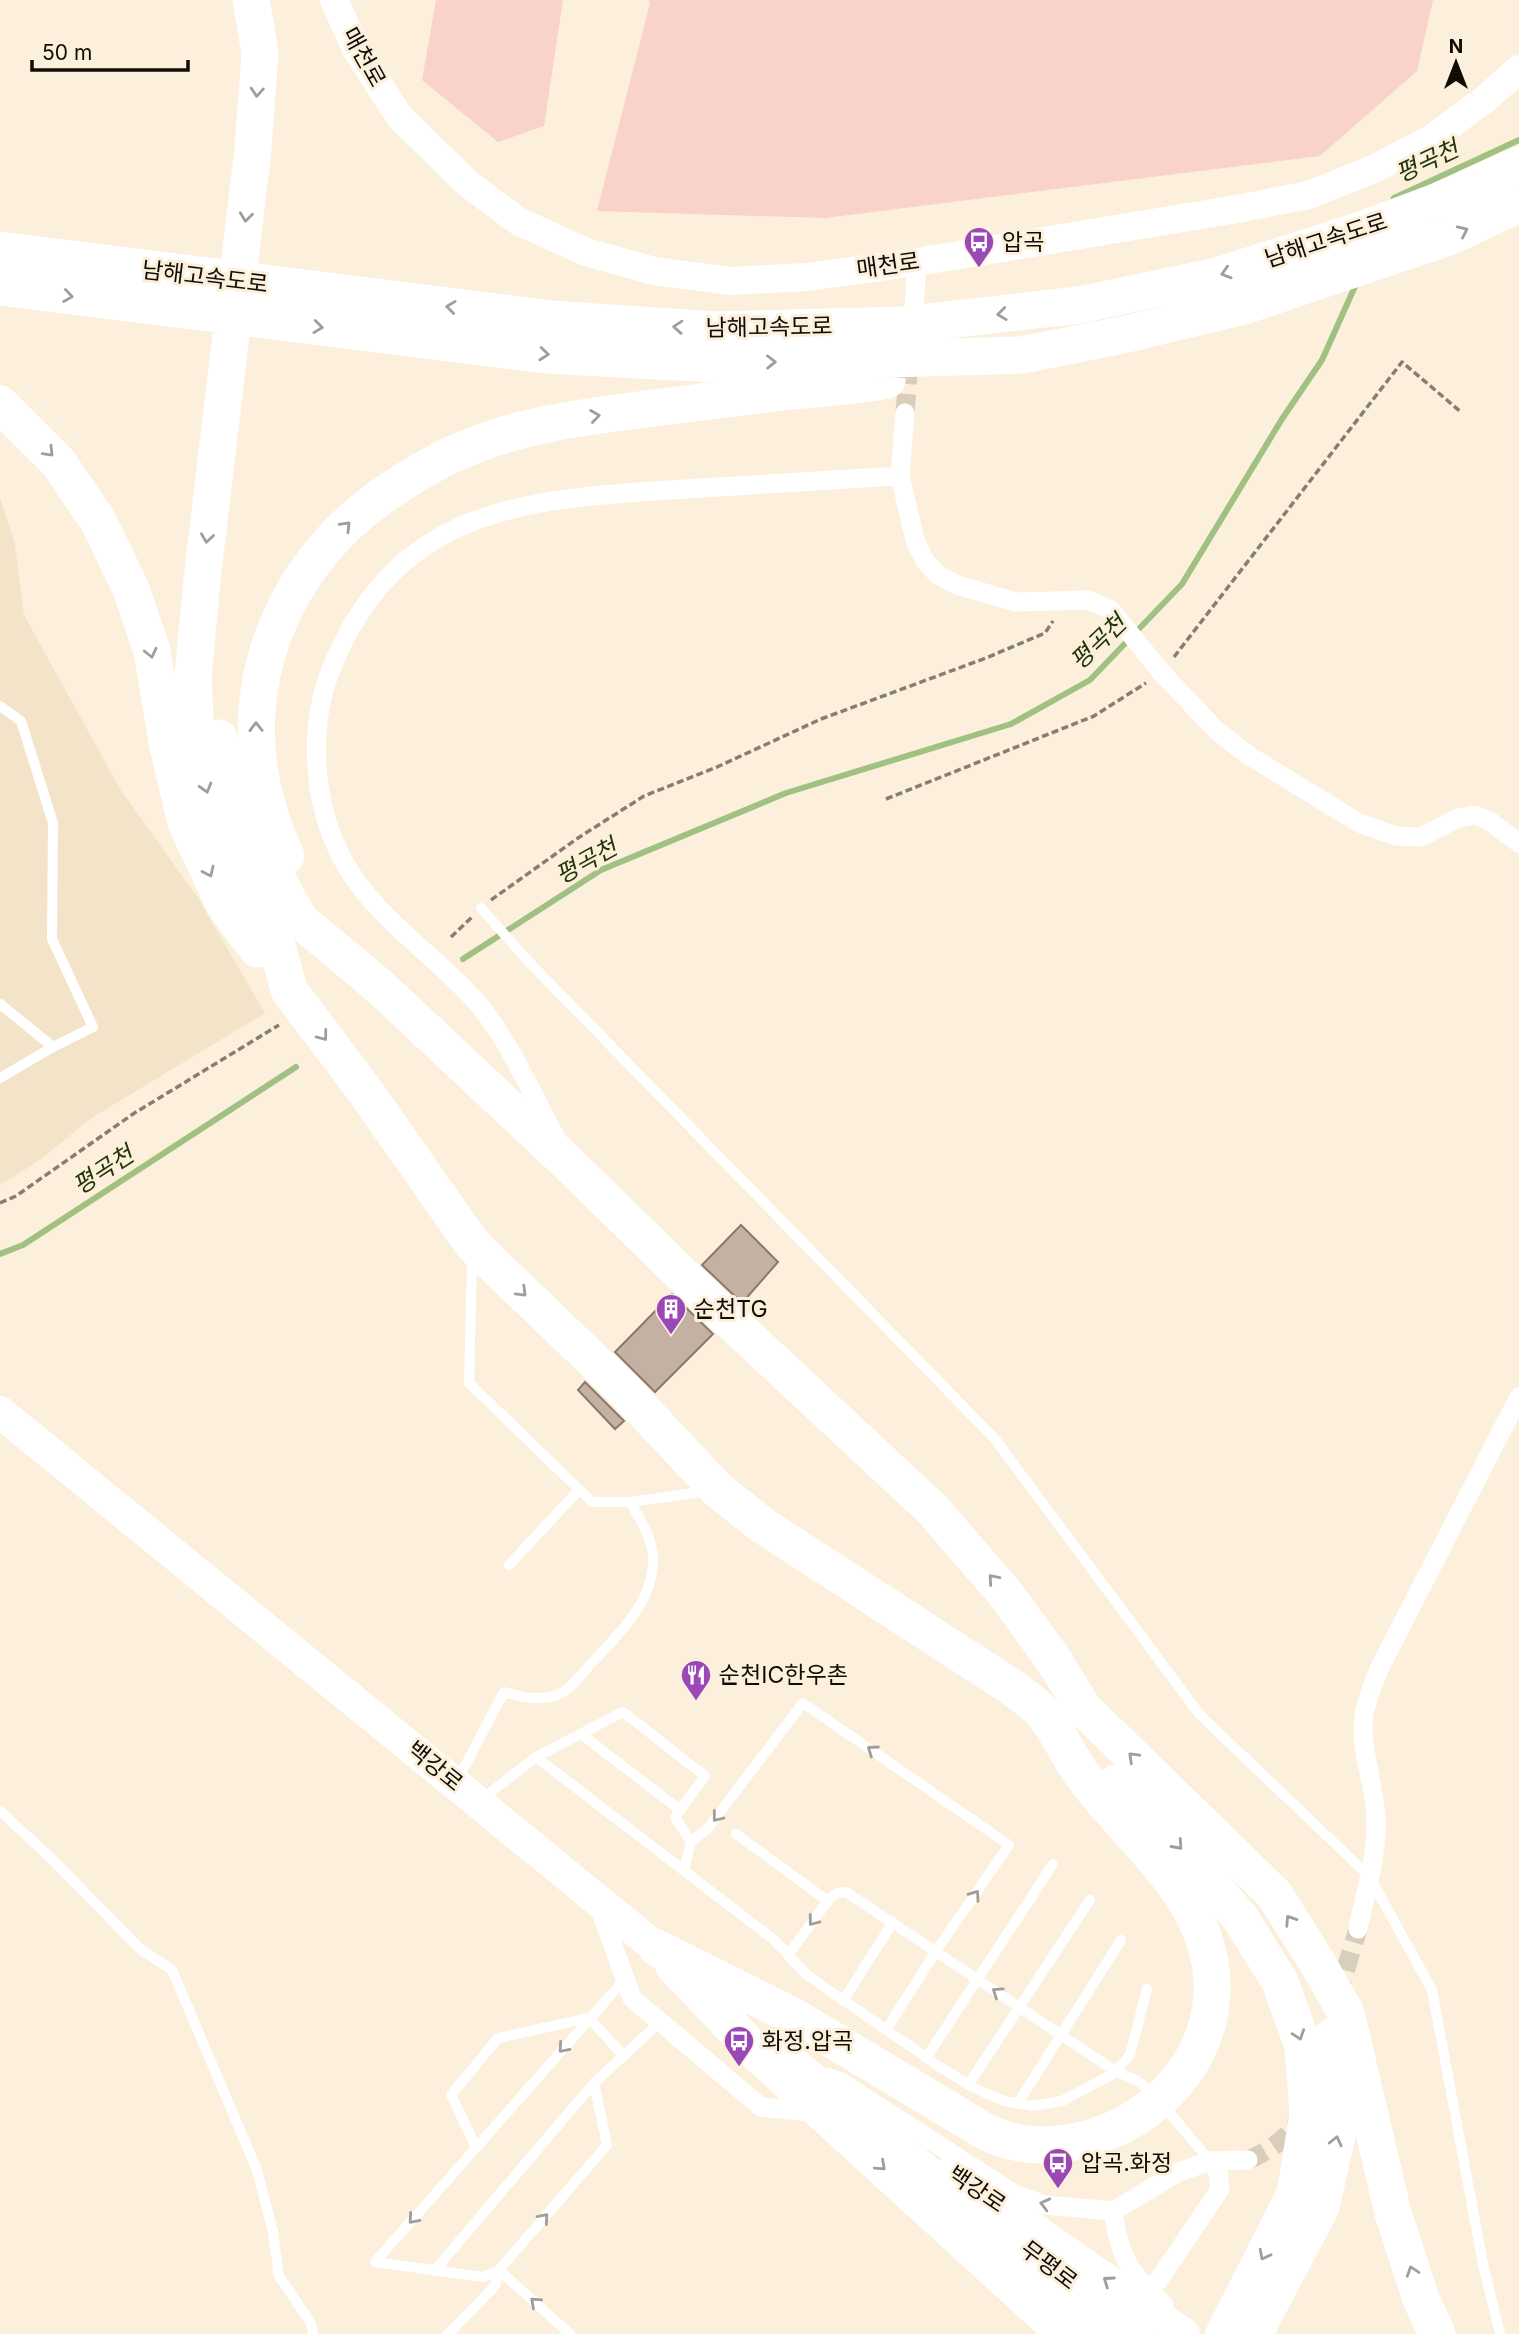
<svg xmlns="http://www.w3.org/2000/svg" width="1519" height="2334" font-family="Inter,'Noto Sans KR',sans-serif">
<rect width="100%" height="100%" fill="#fcf0dc"/>
<path fill="#f3e4c9" d="M0,497L15,545L24,615L120,789L198,898L265,1013L90,1119L40,1160L0,1185Z"/>
<path fill="#f9d2ca" d="M436,0H563L544,126L498,142L422,80Z
M649,0H1433L1417,71L1320,156L825,218L597,211L650,3Z"/>
<g fill="none" stroke-linecap="round" stroke-linejoin="round">
<path stroke="#a0c181" stroke-width="6" d="M1391,205L1394,198L1519,140
M463,959L601,870L786,793L1011,724L1090,680L1182,584L1282,419L1322,360L1357,282
M0,1254L23,1245L296,1067"/>
</g>
<path fill="#c5b1a4" stroke="#8b796c" stroke-width="2" d="M741,1225L778,1262L742,1303L702,1265Z
M672,1294L713,1334L655,1392L615,1352Z
M585,1382L624,1421L615,1429L578,1390Z"/>
<g fill="none" stroke-linecap="round" stroke-linejoin="round">
<path stroke="#d9cebc" stroke-width="19" stroke-dasharray="19 10" stroke-linecap="butt" d="M905,413L910,351
M1337,1998L1358,1929
M1248,2160C1268,2152 1294,2135 1301,2114"/>
<path stroke="#867e71" stroke-width="3.5" stroke-dasharray="7 3.5" stroke-linecap="butt" d="M1174,657L1402,362L1461,412
M886,799L1094,716L1146,683
M491,900L578,838L644,796L717,767L821,719L986,658L1045,633L1053,621
M451,937L472,917
M0,1203L16,1196L133,1114L279,1025"/>
<path stroke="#fff" stroke-width="10" d="M0,706L21,721L53,823L52,939L93,1027L53,1047
M481,908L528,961L995,1439L1200,1715L1369,1876L1432,1990L1483,2264L1500,2334
M0,1004L53,1047L0,1078
M472,1259L469,1383L592,1502H630L708,1491
M509,1565L579,1490
M581,1734L680,1810
M536,1757L623,1712L705,1776L675,1817L691,1842L684,1870
M457,1781L504,1692C520,1697 541,1701 557,1695C570,1690 580,1676 589,1666C617,1636 655,1601 653,1557C652,1537 640,1519 630,1502
M482,1799L536,1757L773,1939L807,1975L940,2067L974,2088L1004,2101L1033,2106L1062,2101L1113,2074L1130,2055L1147,1989
M0,1811L54,1861L140,1949L172,1970L257,2170L273,2232L279,2276L311,2323L313,2334
M736,1834L828,1901
M691,1842L708,1828L803,1703L1009,1845L936,1951L886,2030
M788,1955L830,1898L837,1893L846,1892L1115,2071L1138,2081L1150,2091
M843,2001L893,1922
M926,2058L1053,1864
M968,2085L1090,1900
M1018,2103L1121,1940
M1169,2112L1210,2161
M476,2147L451,2095L498,2038L589,2018L624,2056
M499,2270L483,2277L375,2262L625,1979
M499,2270L570,2334
M434,2271L594,2083
M448,2334L495,2286L499,2270L607,2145L594,2083L660,2022"/>
<path stroke="#fff" stroke-width="19" d="M914,309L917,262
M905,413L900,476L915,540L925,561L938,575L957,585L1016,602L1088,600L1111,610L1162,673L1216,730L1248,755L1359,823L1396,836L1421,837L1458,818L1475,815L1488,820L1519,843
M555,1136C531,1093 511,1044 480,1006C437,955 374,919 342,858C312,802 308,725 332,667C399,503 531,499 685,489C756,485 828,480 900,476
M598,1904L632,1998L761,2107L819,2113
M1358,1929C1365,1894 1377,1857 1376,1822C1376,1787 1359,1749 1364,1715C1366,1700 1374,1683 1379,1669L1519,1397
M827,2077L841,2082L1014,2194L1045,2205L1113,2211L1179,2172L1210,2161L1218,2172L1220,2189L1158,2281
M1210,2161L1248,2160
M1113,2211C1120,2260 1129,2271 1164,2305"/>
<path stroke="#fff" stroke-width="28" d="M334,0L356,49L399,116L467,183L518,221L586,252L654,271L730,281L808,277L917,262L1237,209L1309,195L1376,168L1431,139L1484,100L1519,69"/>
<path stroke="#fff" stroke-width="32" d="M0,1412L677,1965
M775,2048L958,2196L1040,2282L1104,2334
M951,2171L1184,2334"/>
<path stroke="#fff" stroke-width="33" d="M958,2196L1139,2334"/>
<path stroke="#fff" stroke-width="37" d="M251,0L260,53L253,149L202,580L193,677L197,755L218,833L278,949L289,990L365,1091L473,1245L622,1388L718,1490L762,1525L1010,1686C1021,1695 1035,1703 1043,1713C1059,1732 1068,1756 1083,1776C1126,1836 1197,1885 1210,1963C1225,2051 1157,2126 1074,2142C1043,2148 1014,2146 986,2132L793,2016L657,1948
M0,250L552,319L715,330L904,325L1079,305L1217,276L1361,230L1441,200L1519,165
M0,287L546,355L715,364L1022,355L1127,334L1244,306L1449,237L1519,204
M0,404L58,462L98,521L131,589L152,651L167,742L186,823L225,906L257,949
M219,738L221,756L244,819L300,920L380,987L572,1167L713,1305L932,1509L1004,1592L1053,1659L1083,1708L1274,1894L1317,1962L1346,2013L1393,2213L1421,2299L1437,2334
M286,856C252,783 246,707 275,631C297,575 333,531 382,496C407,479 432,463 460,451C512,428 568,419 624,412C680,404 736,398 792,391C824,388 856,386 887,380
M1116,1783L1175,1841L1241,1919L1280,1982L1303,2046L1308,2115L1295,2194L1224,2334
M674,1966L757,2053L1065,2334
M1254,2334L1321,2207L1339,2127L1333,2036"/>
</g>
<defs><path id="oneway-chevron" d="M-2-3.5L2.5 0L-2 3.5" fill="none" stroke-width="1.6" stroke-linecap="round" stroke-linejoin="round" transform="scale(1.75)"/></defs>
<g stroke="#9f9e9b">
<use href="#oneway-chevron" transform="translate(257 92) rotate(94)"/>
<use href="#oneway-chevron" transform="translate(246 217) rotate(97)"/>
<use href="#oneway-chevron" transform="translate(1463 231) rotate(-25)"/>
<use href="#oneway-chevron" transform="translate(1226 273) rotate(163)"/>
<use href="#oneway-chevron" transform="translate(68 296) rotate(8)"/>
<use href="#oneway-chevron" transform="translate(451 307) rotate(-173)"/>
<use href="#oneway-chevron" transform="translate(1002 314) rotate(173)"/>
<use href="#oneway-chevron" transform="translate(318 327) rotate(7)"/>
<use href="#oneway-chevron" transform="translate(678 327) rotate(-176)"/>
<use href="#oneway-chevron" transform="translate(544 354) rotate(5)"/>
<use href="#oneway-chevron" transform="translate(771 362) rotate(-1)"/>
<use href="#oneway-chevron" transform="translate(595 416) rotate(-8)"/>
<use href="#oneway-chevron" transform="translate(49 452) rotate(46)"/>
<use href="#oneway-chevron" transform="translate(346 526) rotate(-46)"/>
<use href="#oneway-chevron" transform="translate(207 538) rotate(98)"/>
<use href="#oneway-chevron" transform="translate(151 653) rotate(77)"/>
<use href="#oneway-chevron" transform="translate(256 727) rotate(-91)"/>
<use href="#oneway-chevron" transform="translate(206 788) rotate(74)"/>
<use href="#oneway-chevron" transform="translate(209 872) rotate(65)"/>
<use href="#oneway-chevron" transform="translate(323 1036) rotate(53)"/>
<use href="#oneway-chevron" transform="translate(522 1292) rotate(44)"/>
<use href="#oneway-chevron" transform="translate(993 1579) rotate(-131)"/>
<use href="#oneway-chevron" transform="translate(872 1750) rotate(-145)"/>
<use href="#oneway-chevron" transform="translate(1133 1757) rotate(-136)"/>
<use href="#oneway-chevron" transform="translate(717 1817) rotate(128)"/>
<use href="#oneway-chevron" transform="translate(1178 1845) rotate(48)"/>
<use href="#oneway-chevron" transform="translate(975 1895) rotate(-55)"/>
<use href="#oneway-chevron" transform="translate(1290 1920) rotate(-123)"/>
<use href="#oneway-chevron" transform="translate(813 1921) rotate(127)"/>
<use href="#oneway-chevron" transform="translate(997 1992) rotate(-146)"/>
<use href="#oneway-chevron" transform="translate(1299 2035) rotate(71)"/>
<use href="#oneway-chevron" transform="translate(563 2048) rotate(131)"/>
<use href="#oneway-chevron" transform="translate(1336 2141) rotate(-77)"/>
<use href="#oneway-chevron" transform="translate(881 2166) rotate(42)"/>
<use href="#oneway-chevron" transform="translate(1045 2204) rotate(-166)"/>
<use href="#oneway-chevron" transform="translate(544 2218) rotate(-49)"/>
<use href="#oneway-chevron" transform="translate(413 2219) rotate(131)"/>
<use href="#oneway-chevron" transform="translate(1264 2255) rotate(117)"/>
<use href="#oneway-chevron" transform="translate(1412 2271) rotate(-108)"/>
<use href="#oneway-chevron" transform="translate(1108 2281) rotate(-145)"/>
<use href="#oneway-chevron" transform="translate(535 2302) rotate(-138)"/>
</g>
<defs>
<g id="bus-pin" transform="scale(1.575)"><path d="M0 17L-7.5 6A9.5 9.5 0 1 1 7.5 6Z" fill="#9b48b7" stroke="#fcf0dc"/><path d="M-5-6H5V4H4V6H2V4H-2V6H-4V4H-5ZM-3.5-4V0h7V-4ZM-3.5 1.2v1.5H-2V1.2ZM2 1.2v1.5H3.5V1.2Z" fill="#fff"/></g>
<g id="building-pin" transform="scale(1.575)"><path d="M0 17L-7.5 6A9.5 9.5 0 1 1 7.5 6Z" fill="#9b48b7" stroke="#fcf0dc"/><path d="M-4-6H4V6H1V3H-1V6H-4ZM-2.5-4.3h1.7v1.8h-1.7ZM.8-4.3h1.7v1.8H.8ZM-2.5-1h1.7V.8h-1.7ZM.8-1h1.7V.8H.8Z" fill="#fff"/></g>
<g id="restaurant-pin" transform="scale(1.575)"><path d="M0 17L-7.5 6A9.5 9.5 0 1 1 7.5 6Z" fill="#9b48b7" stroke="#fcf0dc"/><path d="M-5-6h1v4h1v-4h1v4h1v-4h1v5L-1.5 .5V6h-2V.5L-5-1ZM5-6V6H3V1.5H1.5Q1.5-4 5-6Z" fill="#fff"/></g>
</defs>
<g fill-rule="evenodd">
<use href="#bus-pin" x="979" y="242"/>
<use href="#building-pin" x="671" y="1309"/>
<use href="#restaurant-pin" x="696" y="1675"/>
<use href="#bus-pin" x="739" y="2041"/>
<use href="#bus-pin" x="1058" y="2163"/>
</g>
<g text-anchor="middle" dominant-baseline="central" stroke-width="6" stroke-linejoin="round" paint-order="stroke">
<g font-size="23" fill="#100d06" stroke="#fcf0dc">
<text transform="translate(364 57) rotate(61)">매천로</text>
<text transform="translate(1326 240) rotate(-18)">남해고속도로</text>
<text transform="translate(888 265) rotate(-8)">매천로</text>
<text transform="translate(205 277) rotate(7)">남해고속도로</text>
<text transform="translate(769 327) rotate(-1)">남해고속도로</text>
<text transform="translate(435 1766) rotate(39)">백강로</text>
<text transform="translate(977 2189) rotate(34)">백강로</text>
<text transform="translate(1049 2265) rotate(37)">무평로</text>
</g>
<g font-size="23" fill="#100d06" stroke="#fcf0dc" text-anchor="start">
<text x="1002" y="242">압곡</text>
<text x="694" y="1309">순천TG</text>
<text x="719" y="1675">순천IC한우촌</text>
<text x="762" y="2041">화정.압곡</text>
<text x="1081" y="2163">압곡.화정</text>
</g>
<g font-size="24" font-style="italic" fill="#213506" stroke="#fcf0dc">
<text transform="translate(1427 161) rotate(-25)">평곡천</text>
<text transform="translate(1098 642) rotate(-44)">평곡천</text>
<text transform="translate(586 861) rotate(-29)">평곡천</text>
<text transform="translate(103 1170) rotate(-33)">평곡천</text>
</g>
</g>
<g transform="translate(1456 63)" stroke="#fcf0dc" stroke-width="5" paint-order="stroke">
<path d="M0-5L12 26L0 18L-12 26Z" fill="#100d06"/>
<text y="-10" font-size="19" font-weight="bold" text-anchor="middle" fill="#100d06">N</text>
</g>
<path d="M32 60v10h156v-10" fill="none" stroke="#100d06" stroke-width="3.5"/>
<text x="42" y="60" font-size="21" fill="#100d06" stroke="#fcf0dc" stroke-width="5" paint-order="stroke">50 m</text>
</svg>
